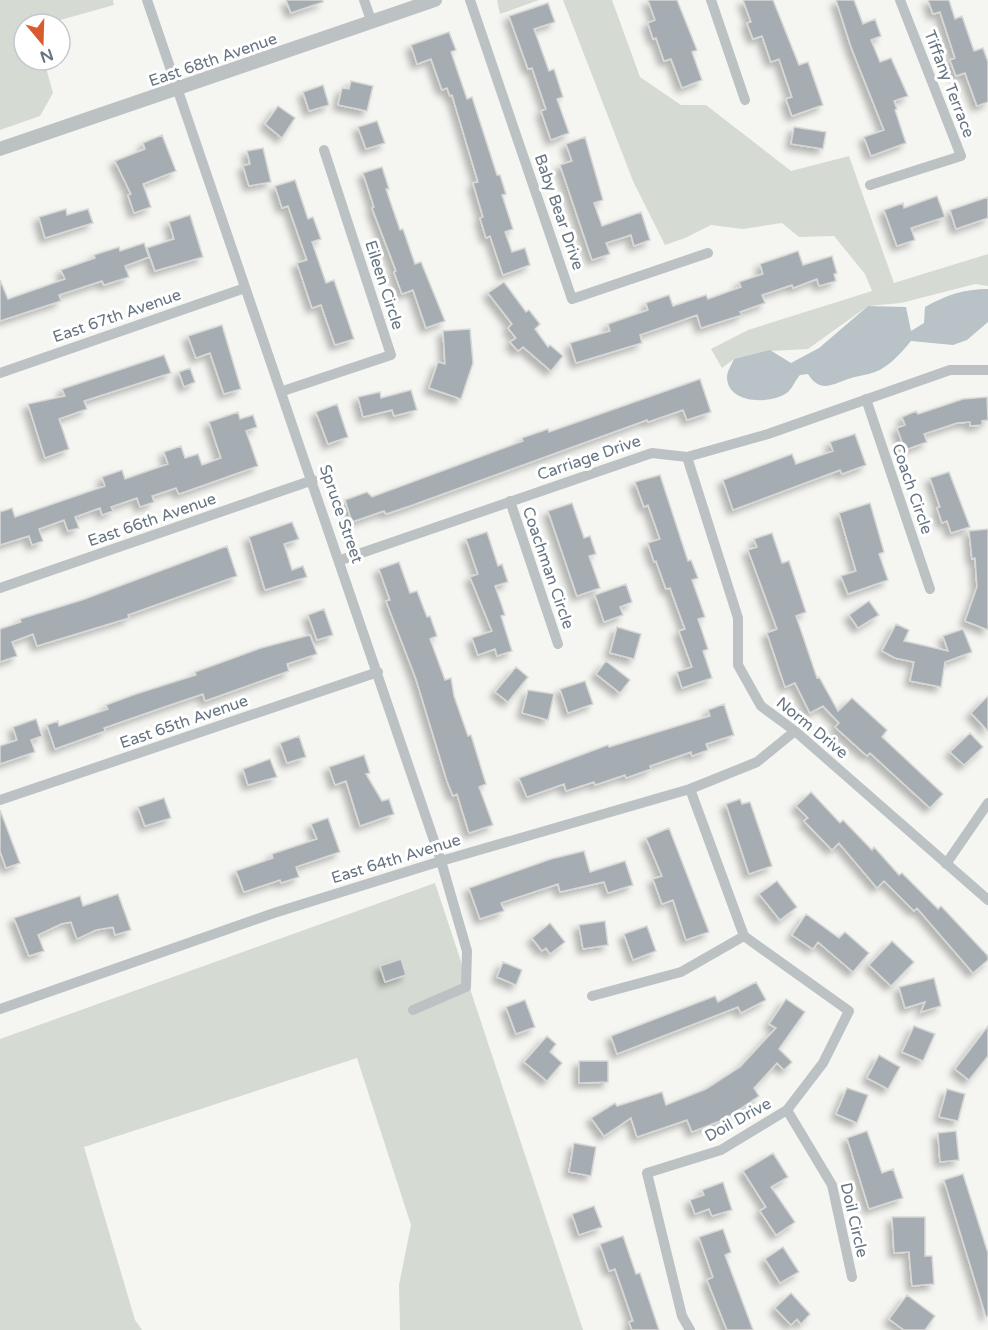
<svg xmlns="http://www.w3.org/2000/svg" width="988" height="1330" font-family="'Varela Round',sans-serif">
<defs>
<filter id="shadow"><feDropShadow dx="-5" dy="5" stdDeviation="3" flood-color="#0004"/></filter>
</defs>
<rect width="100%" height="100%" fill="#f5f6f2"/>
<path fill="#d5dad2" d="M0,0H113L114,5L46,24H24V60H44L53,93L40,116L0,130Z
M497,0H539L500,14Z
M563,0H612L640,77L681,105H706L791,171L849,156L894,283L988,254V286L975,284L901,303L868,306L808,349L770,351L734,359L722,368L711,349L748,330L872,291L865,274L834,236L799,237L782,223L743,229L711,225L685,238L665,245L633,181Z
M435,883L583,1330H400L399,1285L411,1225L357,1058L84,1147L135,1320L142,1330H0V1039Z"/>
<path fill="#b8c2c7" d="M988,289V322L967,340L953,345L911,341C902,352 889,367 875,372C867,375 857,376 848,379C831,385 820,393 808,374L800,375C796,379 793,387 789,391C774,405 727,405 727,377C727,371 732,364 734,359L770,350L791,363L819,348L868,306L906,307L911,331L924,323L925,307C946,295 964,289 988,289Z"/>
<path fill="#a5adb3" stroke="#d7d7d5" stroke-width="1.5" filter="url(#shadow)" d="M286,0H323V2L291,13Z
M648,0H677L697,50L692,52L702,80L682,88L671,59L664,61L656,38L653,39L648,23L655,20Z
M743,0H773L799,65L808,62L823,105L792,116L786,99L792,97L779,59L771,62L762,36L753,39L747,23L751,22Z
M836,0H854L863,24L875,19L881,36L871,40L880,62L891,58L908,96L894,101L897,109L895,110L906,143L871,156L864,137L884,130L851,47Z
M928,0H949L955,19L962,16L974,51L983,48L988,62V102L977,106L965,73L956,76L950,60L955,58L940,12L933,14Z
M548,3L555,22L534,29L549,71L554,69L563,97L557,99L569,133L551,140L541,111L546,109L532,68L528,69L509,16Z
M449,32L456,50L451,52L467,99L472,97L497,175H500L506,194L502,195L513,229L505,232L512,252L525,248L530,265L503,275L490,236L486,238L480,218L483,217L473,183L478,182L452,95L450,96L447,88L442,90L431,59L417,64L411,45Z
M351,81L373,86L367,111L338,105L342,88L349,89Z
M323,85L329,105L309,111L303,92Z
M278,106L295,118L282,138L265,124Z
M377,121L385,143L366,149L358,127Z
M794,127L826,132L823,149L791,144Z
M162,135L176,171L143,184L151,207L134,213L128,195L131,194L115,161L145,149L143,143Z
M585,137L603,200L594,203L602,226L641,212L650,240L634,246L631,235L606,243L610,254L592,260L560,165L572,161L566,144Z
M263,148L271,182L249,186L243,166L250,164L247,151Z
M382,167L389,189H386L400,230L403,229L415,264L421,262L445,321L426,328L413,290L402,294L394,272L396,271L372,208L374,207L363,173Z
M295,180L308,219L313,217L321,239L312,242L326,283L334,280L354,339L335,345L321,305L312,308L297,263L307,260L288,206L282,208L275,186Z
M937,196L945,217L911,228L915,240L897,246L884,210L903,203L904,208Z
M988,197V218L956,229L950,210Z
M66,209L67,215L88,209L93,223L45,238L39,217Z
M190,215L203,257L155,271L147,248L174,239L169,222Z
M144,243L149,257L125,266L129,277L104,285L102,281L59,295L61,301L0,321V280L8,299L65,279L61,270L95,258L94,255L119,247L120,251Z
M798,251L803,265L832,256L837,273L834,274L836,281L819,286L817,279L793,288L792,285L762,295L765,303L740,312L742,315L701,328L697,315L640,335L642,343L576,363L570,343L610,331L608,324L648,310L646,303L669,295L673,306L706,295L708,299L741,287L739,282L763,274L760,264Z
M504,282L526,312L529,310L540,324L535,329L548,347L550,345L563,356L551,371L523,347L518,351L510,342L516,338L508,328L512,324L488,293Z
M222,325L241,389L224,394L210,353L196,358L188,336Z
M470,329L473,363L461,399L429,388L438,362L445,364L443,331Z
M164,355L171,373L84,401L87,409L59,419L69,449L45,458L28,404L65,396L62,389Z
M190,368L195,382L184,387L179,372Z
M700,379L711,412L687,420L683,410L648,422L647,420L410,506L386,514L384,511L352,522L345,500L367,492L372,497L523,441L522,438L548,429L549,432Z
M411,390L417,410L394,416L392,410L363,417L358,397L380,392L381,398Z
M987,397L988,420L982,421V425L970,426V422L957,423L924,434L927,442L905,450L897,428L905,425L902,417L916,411L918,414L963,399Z
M337,404L348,437L328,444L316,412Z
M238,412L240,419L253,415L257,427L246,431L258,466L179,494L176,488L152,496L154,502L140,507L137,498L111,507L113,511L102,515L100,508L75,517L79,528L68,531L64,520L39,529L43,541L32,545L29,536L0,545V512L12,508L15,517L105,486L102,477L122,470L125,479L168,464L164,452L181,446L185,458L198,454L202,465L221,458L209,422Z
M855,434L866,465L842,474L840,470L733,510L723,480L792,454L796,464L833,451L830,442Z
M949,472L970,527L951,533L947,521L942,523L937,508L940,507L930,478Z
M660,475L688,561L691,560L698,578L692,580L705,617L698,619L708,649L703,651L712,678L682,688L677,672L692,667L679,631L685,629L670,588L666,589L656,561L654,562L648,543L660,539L648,505L644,507L635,482Z
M572,503L584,538L590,536L596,554L589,556L600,588L577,596L548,511Z
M870,503L884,552L879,554L888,580L848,594L841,576L856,571L839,513Z
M292,522L299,539L284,544L292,570L303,566L307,577L265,590L249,537Z
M988,529V630L965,621L977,587L975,558L972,559L969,531Z
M487,532L498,566L502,564L508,582L495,586L505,615L501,616L512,651L497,656L495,649L478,655L472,638L492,631L470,577L478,574L466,539Z
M772,533L782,563L789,561L806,612L796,616L817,678L819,677L838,711L852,698L887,730L882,737L943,794L930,808L870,753L867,756L835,727L839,723L823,706L810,713L795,683L785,687L767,633L777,629L748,550L757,547L754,539Z
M227,546L237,576L128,615L129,618L37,646L33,634L12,642L17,656L0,662V629L21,622L20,619L82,600Z
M399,562L410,593L417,591L427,617L430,616L437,636L430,639L445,680L451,678L454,696L468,736L471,735L486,784L479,787L493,825L469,833L457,794L453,796L447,781L416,679L386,601L390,600L379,569Z
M626,584L632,602L620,607L623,615L604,622L595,595Z
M869,601L879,615L858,628L849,615Z
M324,609L333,635L317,640L308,615Z
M896,624L909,630L904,641L948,651L943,636L963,629L972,652L945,662L941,687L910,681L914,662L895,658L882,651Z
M617,627L641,634L634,659L610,653Z
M310,635L317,654L287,664L289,671L205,701L203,694L173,704L104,728L105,731L55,749L47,725L58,721L59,726L108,709L106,705L136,694L196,675L195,672L261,648Z
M606,661L630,680L620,693L596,674Z
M516,667L528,677L508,702L495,692Z
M585,681L593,704L568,713L560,689Z
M528,690L554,694L548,720L522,713Z
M988,696V731L971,713Z
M724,704L734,735L706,744L708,750L692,756L691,752L650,766L651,769L626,778L625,775L595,785L594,782L566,791L564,784L527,797L519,778L608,745L609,747L710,716L708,710Z
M36,719L42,736L31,740L35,752L0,764V746L17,740L13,727Z
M970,733L983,747L964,765L950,752Z
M299,736L306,757L287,763L280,743Z
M364,755L370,773L366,774L382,801L389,799L394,814L360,826L346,781L335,785L329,767Z
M270,759L277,777L248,785L243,769Z
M811,792L840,823L843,820L872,850L874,847L899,875L902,873L938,909L941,906L988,956V960L973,973L917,908L914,911L884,881L877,888L839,843L832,850L804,821L808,818L796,806Z
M164,798L171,818L145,826L138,807Z
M740,799L742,804L750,802L772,866L749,874L726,804Z
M0,810L20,863L6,868L0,851Z
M328,818L340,852L296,867L299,877L281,883L280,880L244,892L236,871L273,858L272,854L317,839L311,824Z
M669,828L709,932L686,940L673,900L662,904L653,879L662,876L646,838Z
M584,851L590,872L625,861L633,885L608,893L604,882L560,892L558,884L501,903L504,911L480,919L469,888L551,859Z
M777,881L797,907L780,920L759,894Z
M118,894L131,930L115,935L113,927L96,930L77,939L71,922L61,924L38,935L44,951L29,956L14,918L80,896L83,906Z
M806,914L839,938L845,932L869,953L853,972L818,942L813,949L792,935Z
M605,921L608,945L583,949L579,925Z
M550,923L565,942L550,954L546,948L542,951L532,938Z
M647,926L656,951L633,960L624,934Z
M892,941L914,962L891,986L869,965Z
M401,959L406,975L385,982L380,966Z
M503,962L522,970L516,985L497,977Z
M934,978L941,1006L921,1012L925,1002L905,1008L899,987Z
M756,982L766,1000L741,1013L738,1007L617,1054L611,1036L715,996L718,1002Z
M786,999L805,1012L779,1049L792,1062L784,1070L777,1063L754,1088L759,1096L725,1119L692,1132L687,1120L637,1137L631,1118L604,1136L591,1118L615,1103L617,1106L662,1092L666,1105L706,1089L740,1067L776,1028L769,1024Z
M525,1000L535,1027L516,1034L506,1007Z
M914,1026L935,1034L923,1061L902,1052Z
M988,1026V1056L969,1080L955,1069Z
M547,1036L556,1044L550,1052L562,1063L547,1081L524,1062Z
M879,1055L900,1067L888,1089L867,1078Z
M579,1061H608V1082L579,1083Z
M847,1088L868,1095L857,1123L836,1114Z
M947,1089L965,1094L958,1121L939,1117Z
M867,1131L882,1173L893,1169L903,1198L869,1209L847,1138Z
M956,1131L959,1160L940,1162L938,1133Z
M574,1143L596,1147L591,1176L569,1172Z
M773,1153L788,1177L771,1187L795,1222L776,1235L760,1211L766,1207L743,1171Z
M963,1174L988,1253V1316L986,1317L944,1180Z
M723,1182L732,1210L712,1216L709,1209L695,1214L690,1200L704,1195L702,1190Z
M594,1206L602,1227L579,1235L572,1214Z
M892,1217H925V1256H932L934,1284L912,1286L909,1252L894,1253Z
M723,1229L731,1252L725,1255L753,1330H727L707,1280L713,1277L699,1237Z
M623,1236L636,1274L640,1273L659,1330H632L629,1322L633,1321L615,1269L609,1271L600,1244Z
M783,1247L799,1272L780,1283L765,1259Z
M791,1293L810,1314L801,1324L797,1319L791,1325L775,1308Z
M907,1295L935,1316L925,1330H904L889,1319Z"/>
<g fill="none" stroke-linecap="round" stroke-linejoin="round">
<path stroke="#bcc1c4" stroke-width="10" d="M147,0L441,861L467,951L466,987L413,1010
M364,0L372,23
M470,0L572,299L708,253
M711,0L745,100
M870,185L961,156L900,0
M0,373L245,288
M283,391L391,355L324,150
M866,399L930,589
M687,457L738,618V665L761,706L795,731L988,900
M510,501L558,644
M341,560L652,453L687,457L768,434L950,370H988
M0,588L313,480
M0,800L378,672
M946,864L988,803
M592,996L681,972L744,936
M0,1009L274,913L441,861L690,789L757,762L795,731
M787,1110L832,1185L852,1277
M690,1330L682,1316L647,1173L721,1150L787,1110L823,1063L849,1011L744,936L690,789"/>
<path stroke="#bcc1c4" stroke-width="14" d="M0,149L435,0"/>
</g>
<g text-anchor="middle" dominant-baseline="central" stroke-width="6" stroke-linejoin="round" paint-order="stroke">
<g font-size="16" fill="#667582" stroke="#fff">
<text transform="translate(213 60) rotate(-19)">East 68th Avenue</text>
<text transform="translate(949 84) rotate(69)">Tiffany Terrace</text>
<text transform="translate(559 212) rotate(71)">Baby Bear Drive</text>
<text transform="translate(384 285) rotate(72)">Eileen Circle</text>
<text transform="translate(117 316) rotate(-19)">East 67th Avenue</text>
<text transform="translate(589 458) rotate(-19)">Carriage Drive</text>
<text transform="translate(912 489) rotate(71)">Coach Circle</text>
<text transform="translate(341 514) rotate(71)">Spruce Street</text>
<text transform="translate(152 520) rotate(-19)">East 66th Avenue</text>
<text transform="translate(548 568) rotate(71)">Coachman Circle</text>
<text transform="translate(184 722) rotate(-19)">East 65th Avenue</text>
<text transform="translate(812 728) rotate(39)">Norm Drive</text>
<text transform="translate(396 859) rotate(-17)">East 64th Avenue</text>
<text transform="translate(738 1120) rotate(-29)">Doil Drive</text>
<text transform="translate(854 1220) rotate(77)">Doil Circle</text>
</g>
</g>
<g transform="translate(42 42) rotate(161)"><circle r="28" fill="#ffffff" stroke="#c2c8cd" stroke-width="1.5"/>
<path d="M0-4.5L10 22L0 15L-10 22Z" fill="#d95a2f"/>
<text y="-9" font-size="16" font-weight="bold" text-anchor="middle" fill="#667582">N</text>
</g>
</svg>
